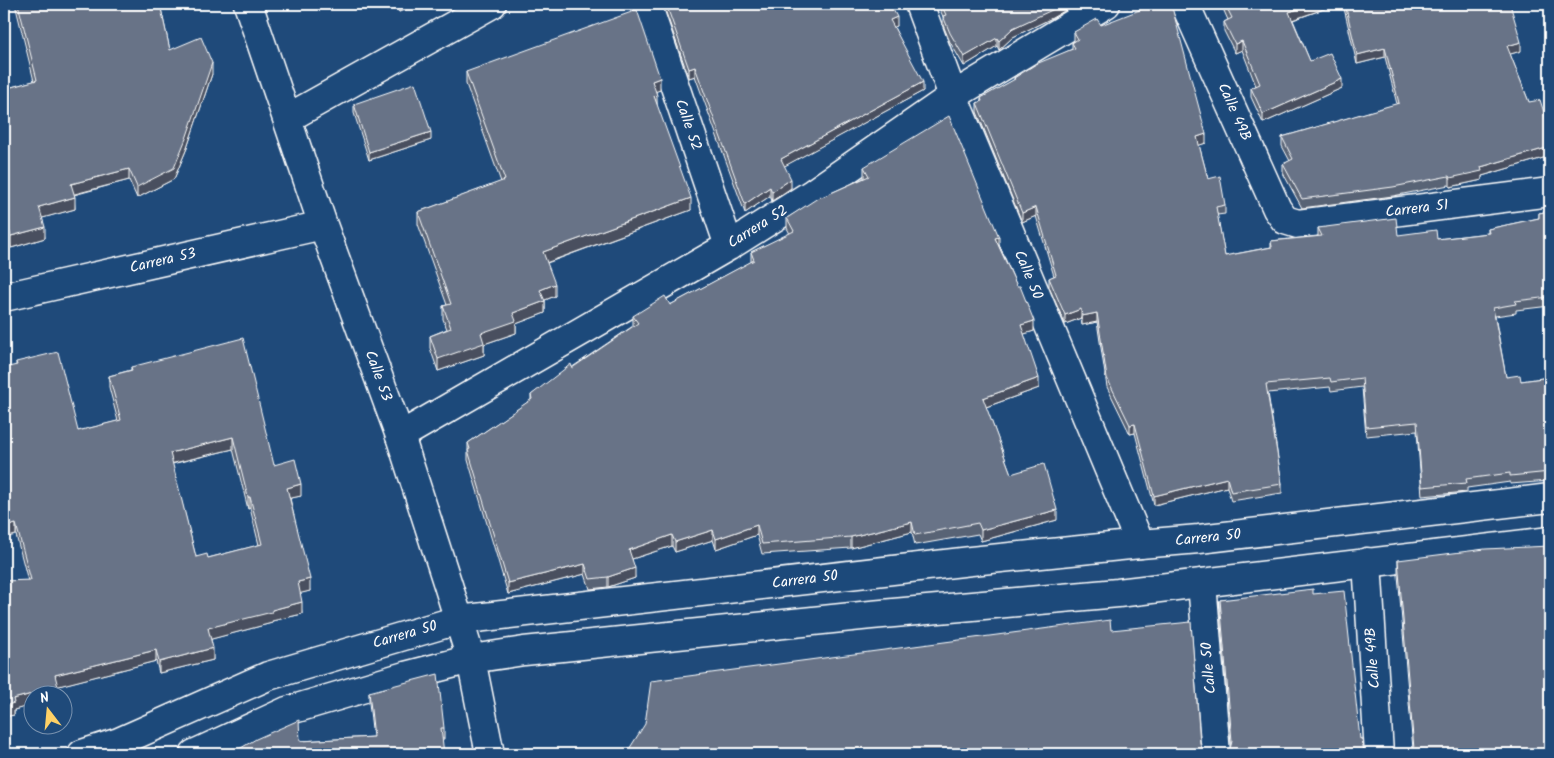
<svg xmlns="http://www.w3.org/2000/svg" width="1554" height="758" font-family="Kalam,sans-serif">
<rect width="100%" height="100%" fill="#1f4a7a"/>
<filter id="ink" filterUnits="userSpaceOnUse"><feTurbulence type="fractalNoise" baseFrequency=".02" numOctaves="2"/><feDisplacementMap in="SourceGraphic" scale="10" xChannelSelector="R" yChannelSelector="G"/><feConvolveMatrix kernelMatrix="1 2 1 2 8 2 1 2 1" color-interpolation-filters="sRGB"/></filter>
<g filter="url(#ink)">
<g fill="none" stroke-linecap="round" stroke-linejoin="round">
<g stroke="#fff" stroke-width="31">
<path id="minor" d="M647,4L729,246
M919,4L953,96L1140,544
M1185,4L1277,209L1285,220L1298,224L1550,192
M288,118L492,4
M400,436L729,246L813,193L953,96L1106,4
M1367,562L1379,754
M1202,583L1216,754"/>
</g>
<g stroke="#fff" stroke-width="31">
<path id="tertiary" d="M248,4L323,225L400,436L448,585L471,659L490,754
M4,297L323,225
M82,754L119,742L268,676L458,620L971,561L1140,544L1199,539L1550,498
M194,754L287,711L405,676L471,659L524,651L871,615L1118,593L1550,541"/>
</g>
<use href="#minor" stroke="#1f4a7a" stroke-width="28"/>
<use href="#tertiary" stroke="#1f4a7a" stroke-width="28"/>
</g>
<path fill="#596374" stroke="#fff" fill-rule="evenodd" d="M15,4H160L170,50L212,74L187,148L174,179L137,198L129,180L74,195L75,209L42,218L45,238L11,248L5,227L4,89L34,81Z
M395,4H417L399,12Z
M663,4H890L897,26L894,27L923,91L784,166L791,188L772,201L770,196L745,213L695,76L689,78Z
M938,4H1076L1052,18L1013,37L999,50L997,46L964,66L950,42L943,25V17Z
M1221,4H1338L1293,20L1310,61L1342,88L1263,123L1251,97V88L1256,86L1242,50L1235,53L1224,31V22L1228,20Z
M1343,4H1440V5L1521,51L1510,54L1529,102L1550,131V156L1482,176V180L1450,187L1449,185L1393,196L1302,208L1283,173V164L1290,161L1282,146V137L1397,104L1385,57L1357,64Z
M1101,25L1206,143L1199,145L1208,179L1225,205V214L1217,215L1225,256L1271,247V241L1318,236V228L1437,239L1488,233V229L1539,218V213L1550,211V306L1516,310V313L1495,316L1506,377L1521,381L1550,377V481L1510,484V482L1467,488V492L1422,496L1417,431L1366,436L1362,387L1331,391L1330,387L1268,393L1282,484V493L1231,501L1227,487L1154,505L1135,433L1130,434L1107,387L1097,322L1082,325L1081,318L1065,324L1049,287V278L1054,276L1036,216L1022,222L977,112V103L981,101V98L1014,80V78L1072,49V43L1074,41V32Z
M466,72L660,90L656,91L657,106L691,210L547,263L555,296L545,300V313L516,324V333L484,344V355L438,371L430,348V336L447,329L443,319V306L447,305L418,224V212L501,182L466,84Z
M354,104L431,140L369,160L354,113Z
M864,167L999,247L1034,331L1024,334L1039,388L986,407L1011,474L1057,520L981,541L978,534L915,545L912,532L851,548L762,554L757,535L716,549L713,540L675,552L672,546L632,559L635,578L608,587L590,589L585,574L508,594L468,460V443L531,400V395L633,326V316L670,305L751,262V252L790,234L787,228V218L822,197L864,178Z
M16,362L78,431L118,421L109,387V376L131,370V367L274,465L301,496L290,498L310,591L300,593L302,614L272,621V623L211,639L213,660L159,673L156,661L58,686V696L14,710V715L4,717V581H28L16,535ZM233,449L248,509L250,508L259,545L208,558L196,557L172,464Z
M1398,560L1550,754L1413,749L1398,575Z
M1313,594L1360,739L1230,749L1231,744L1220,612V600Z
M369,692L444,728V739L300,741L373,737L369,703Z"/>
<path fill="#48505e" stroke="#fff" d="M399,4H417L399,12Z
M1062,4H1076L1052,18L1013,37L999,50V41L1013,28Z
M1313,4H1338L1289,21V12Z
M897,17V26L890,29V20Z
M997,38V46L964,66V57Z
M1242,41V50L1235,53V44Z
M1521,42V51L1507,55V46Z
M1385,48V57L1357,64V55Z
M212,63V74L187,148L174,179L137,198V187Z
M695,67V76L689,78V69Z
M660,78V90L652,93V81Z
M1342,79V88L1263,123V114Z
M923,82V91L781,168V159Z
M657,95V107L654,96Z
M431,132V140L369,160V152Z
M1206,134V143L1197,146V137Z
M1550,147V156L1482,176V180L1450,187V178L1481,167Z
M129,169V180L71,195V184Z
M791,179V188L772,201V192Z
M770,187V196L745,213V204Z
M75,197V209L39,219V207Z
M691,198V210L543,264V252Z
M1036,207V216L1022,222V213Z
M4,216H5V227L4,228Z
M45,227V238L11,248V236Z
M999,237V247L995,238Z
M555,284V296L540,302V290Z
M545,301V313L516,324V333L484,344V355L438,371V359L513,313Z
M1081,309V318L1065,324V315Z
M1097,313V322L1082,325V316Z
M1034,321V331L1021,335V325Z
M1039,378V388L983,408V398Z
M1135,424V433L1130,434V425Z
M233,437V449L170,464V453Z
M1227,478V487L1154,505V496Z
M301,484V496L287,499V488Z
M248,497H250V508L248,509Z
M1057,510V520L981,541V530Z
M912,522V532L851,548V537Z
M16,524V535L4,538V527Z
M757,525V535L716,549V539Z
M713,530V540L675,552V542Z
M672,535V546L629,560V550Z
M585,564V574L508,594V583Z
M635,568V578L608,587V577Z
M310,579V591L298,594V582Z
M302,602V614L272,621V623L208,640V628L272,610Z
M213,648V660L159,673V662Z
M156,650V661L55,687V675Z
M58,687V696H32V705L14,710V715L4,717V706L13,699Z"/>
<path fill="#677387" stroke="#fff" fill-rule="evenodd" d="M18,4H160L170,50L201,37L212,63L187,136L174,168L137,187L129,169L71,184L75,197L39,207L45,227L11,236L5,216H4V89L37,80Z
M666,4H890L897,17L890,20L923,82L781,159L791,179L772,192L770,187L745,204L695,67L689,69Z
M941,4H1062L1052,10L1013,28L999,41L997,38L964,57L950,33L943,16L946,15Z
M1155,4H1170L1173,11L1206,134L1197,137L1208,179L1220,176L1225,205L1216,207L1225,256L1272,247L1271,241L1322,236L1318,228L1396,218L1398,235L1436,230L1437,239L1489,233L1488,229L1539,218V213L1550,211V297L1515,301L1516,304L1493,308L1506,377L1520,375L1521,381L1550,377V472L1510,476V473L1466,479L1467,483L1422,487L1417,422L1366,427L1362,378L1331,382L1330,378L1266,384L1282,484L1231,492L1227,478L1154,496L1135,424L1130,425L1107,378L1097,313L1082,316L1081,309L1065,315L1049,278L1056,275L1036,207L1022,213L977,103L982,101L981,98L1015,79L1014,78L1036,64L1075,48L1072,43L1078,39L1074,32L1097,19L1101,25Z
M1225,4H1313L1289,12L1310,61L1330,53L1342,79L1263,114L1251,88L1260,84L1242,41L1235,44L1224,22L1232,18Z
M1345,4H1440V5L1444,4H1510L1521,42L1507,46L1529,102L1540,100L1550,131V147L1481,167L1482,171L1450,178L1449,176L1393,187L1302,199L1283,164L1293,159L1282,137L1399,103L1385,48L1357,55Z
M637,10L660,78L652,81L657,95L654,96L691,198L543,252L555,284L540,290L545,301L513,313L516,321L481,333L484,343L438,359L430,336L451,328L443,306L451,304L418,212L505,180L466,72Z
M415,83L431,132L369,152L354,104Z
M949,116L999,237L995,238L1017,286H1020L1034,321L1021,325L1039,378L983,398L1011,474L1044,464L1057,510L981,530L978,523L915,535L912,522L851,537L762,544L757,525L716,539L713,530L675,542L672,535L629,550L635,568L608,577L590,579L585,564L508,583L468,450L470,449L468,443L532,399L531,395L571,364L572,368L638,323L633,316L665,296L670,305L754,260L751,252L794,231L787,218L821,196L822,197L869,176L864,167Z
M243,338L274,465L295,459L301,484L287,488L310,579L298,582L302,602L272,610V612L208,628L213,648L159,662L156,650L55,675L58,687L13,699L14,703L4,706V581L31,580L16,524L4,527V368L17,365L16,362L58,352L78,431L121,420L109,376L132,370L131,367ZM233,437L248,497H250L262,544L208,558L207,554L196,557L170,453Z
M1550,546V754H1409V751L1414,749L1398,560L1485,549Z
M1313,589V594L1344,591L1360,739L1362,738L1364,754H1225L1230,749L1232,741L1220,600Z
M1110,620L1111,630L1191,622L1200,743L1203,750L1207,754H626L645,724L651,681Z
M438,674L444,728H441L444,754H231L256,739L299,720L300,741L374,737L369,692Z"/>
</g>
<g text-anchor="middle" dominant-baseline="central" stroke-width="4.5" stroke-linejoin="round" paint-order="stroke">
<g font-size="15" fill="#fff" stroke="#1f4a7a">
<text transform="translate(1234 112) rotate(66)">Calle 49B</text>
<text transform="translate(688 125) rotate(71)">Calle 52</text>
<text transform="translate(1417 209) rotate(-7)">Carrera 51</text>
<text transform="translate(758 227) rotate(-32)">Carrera 52</text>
<text transform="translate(163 261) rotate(-13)">Carrera 53</text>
<text transform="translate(1028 275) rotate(67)">Calle 50</text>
<text transform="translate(378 376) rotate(70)">Calle 53</text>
<text transform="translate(1208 538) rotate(-6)">Carrera 50</text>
<text transform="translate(805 580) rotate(-7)">Carrera 50</text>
<text transform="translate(405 635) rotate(-16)">Carrera 50</text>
<text transform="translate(1373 658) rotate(-94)">Calle 49B</text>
<text transform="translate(1209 668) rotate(-95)">Calle 50</text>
</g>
</g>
<rect width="1554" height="758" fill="none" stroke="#1f4a7a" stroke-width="20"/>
<rect x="10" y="10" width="1534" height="738" fill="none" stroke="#fff" stroke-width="2" filter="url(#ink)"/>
<g transform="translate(48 710) rotate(344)"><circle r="24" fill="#1f4a7a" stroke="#7992af"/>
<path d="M0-4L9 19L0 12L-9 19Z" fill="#ffd166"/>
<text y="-8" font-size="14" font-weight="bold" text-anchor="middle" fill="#ffffff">N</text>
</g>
</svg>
